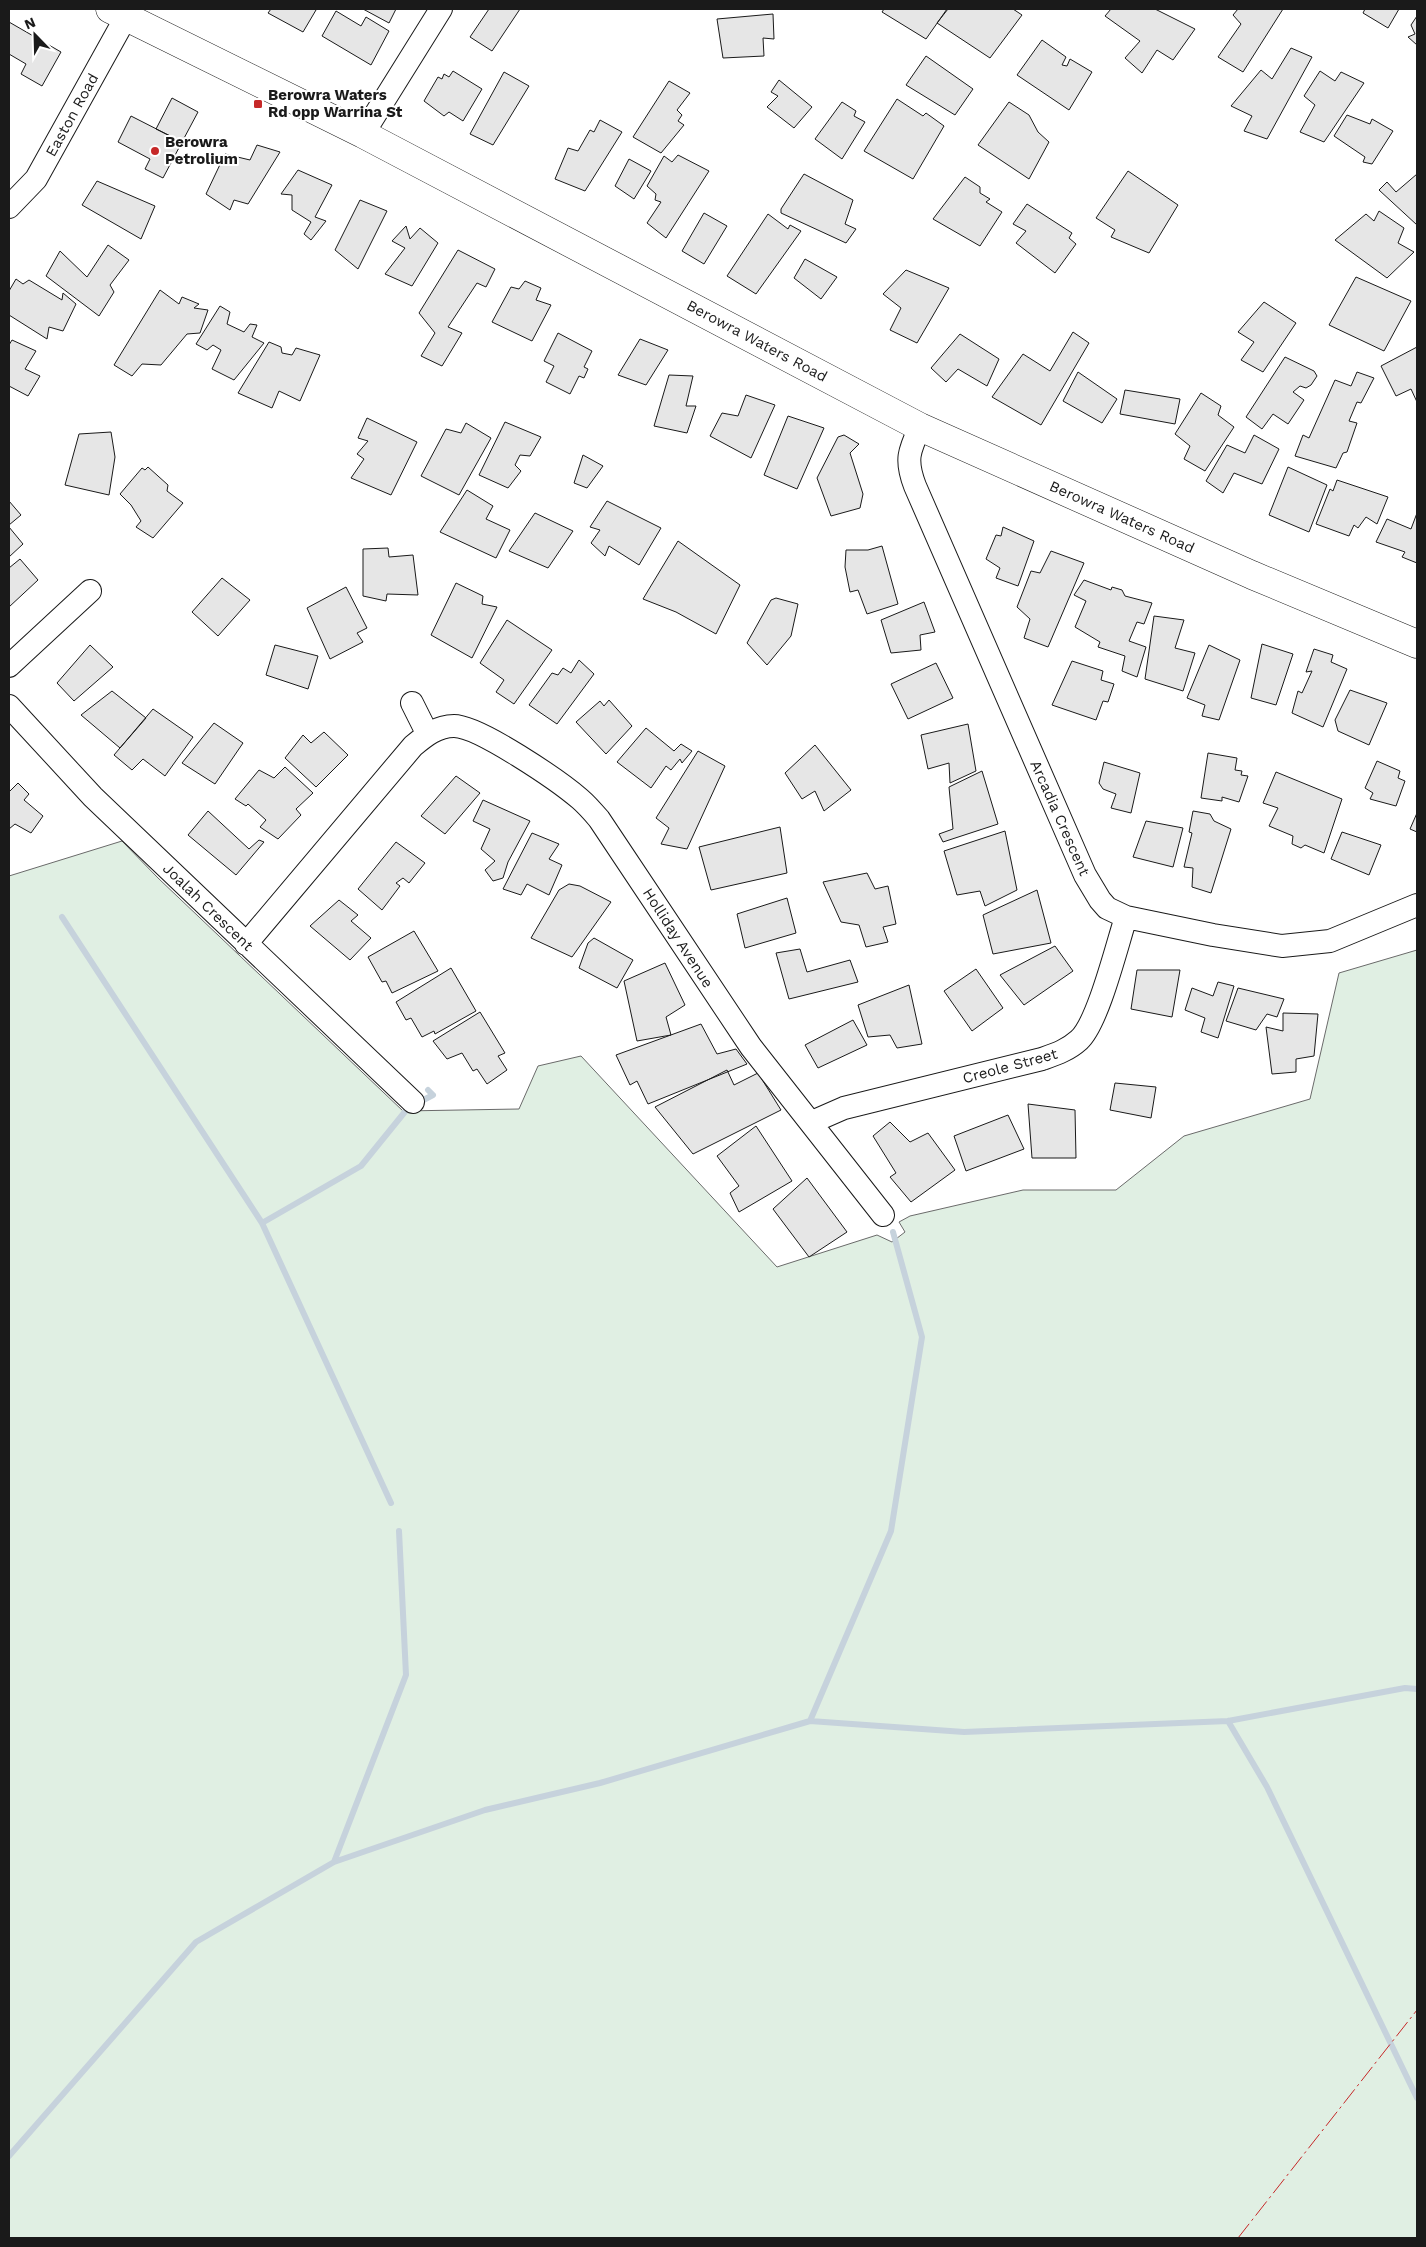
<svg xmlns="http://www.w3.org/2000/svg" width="1426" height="2247" font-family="'Work Sans',sans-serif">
<rect width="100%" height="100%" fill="#fff"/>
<path fill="#e0efe3" stroke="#6a6a6a" d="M122,841L158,878L403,1111L519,1109L538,1066L581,1056L777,1267L877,1235L892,1242L905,1232L899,1222L910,1216L1023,1190H1116L1184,1136L1310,1099L1339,973L1417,950V2238H9V876Z"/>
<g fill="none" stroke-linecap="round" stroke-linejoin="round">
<path stroke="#c6d2dc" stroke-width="6" d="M62,917L262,1223L391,1503
M262,1223L361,1166L408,1108L433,1095L428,1090
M810,1721L891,1531L922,1337L893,1232
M1228,1721L1267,1787L1417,2098
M334,1862L406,1675L399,1531
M9,2156L196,1942L334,1862L485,1810L600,1783L810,1721L964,1732L1228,1721L1405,1688L1417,1689"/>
</g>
<path fill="#e6e6e6" stroke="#1a1a1a" d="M271,9H314L316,10L303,32L268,13Z
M363,9H396L389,23Z
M489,9H520L492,51L470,37Z
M884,9H947L926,39L882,12Z
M948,9H1013L1022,15L990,58L937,23Z
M1111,9H1155L1195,29L1173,60L1157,50L1142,73L1125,58L1140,41L1105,16Z
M1238,9H1283L1243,72L1218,57L1241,24L1233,15Z
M1365,9H1399L1388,28L1363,13Z
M336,11L361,26L366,17L389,31L371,65L322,36Z
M773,14L774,39L763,38L764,56L723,58L717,19Z
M1417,16V45L1408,37L1415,34L1411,25Z
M9,22L61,52L42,86L21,74L26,64L9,54Z
M1042,40L1066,57L1062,65L1067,66L1070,59L1092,72L1069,110L1017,75Z
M1291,48L1312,57L1267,139L1244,131L1252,116L1231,106L1261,70L1272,79Z
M926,56L973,89L955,115L906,85Z
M453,71L482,89L463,121L449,112L444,116L424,101L438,77L442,79L444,74L449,77Z
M1320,71L1335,81L1341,72L1364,83L1324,142L1300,132L1315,105L1304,96Z
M504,72L529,86L493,145L470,134Z
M779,80L812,107L794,128L767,107L778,96L771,92Z
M669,81L690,93L677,110L682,115L678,121L684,125L661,153L633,137Z
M172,98L198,112L182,142L156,129Z
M897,99L923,116L926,113L944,126L913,179L864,151Z
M842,102L856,111L854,116L865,122L842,159L815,139Z
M1009,102L1029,115L1038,132L1049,142L1029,179L978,145Z
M1347,115L1370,124L1372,119L1393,131L1372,164L1363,162L1365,157L1334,136Z
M131,116L182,142L163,178L145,169L150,159L118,142Z
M600,120L622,132L585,191L555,179L568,148L578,151L590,130L594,132Z
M257,145L280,152L248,204L234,200L230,210L206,194L225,154L250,160Z
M678,155L709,171L666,238L647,223L661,202L655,200L656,194L647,186L664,156L672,162Z
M629,159L651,171L634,199L615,186Z
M298,170L332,185L315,217L326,221L311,240L304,234L311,222L292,210V195L281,194Z
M1128,171L1178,205L1149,253L1111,237L1115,230L1096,218Z
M804,174L853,200L845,224L856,229L846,243L781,213V209Z
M1417,174V225L1379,190L1387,182L1396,192Z
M965,177L980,187V193L990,199L986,202L1002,212L980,246L933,219Z
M97,181L155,206L141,239L82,205Z
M360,200L387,211L358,269L335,250Z
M1027,204L1072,233L1069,238L1076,244L1055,273L1016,243L1026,231L1013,224Z
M1379,211L1404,228L1398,243L1414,252L1387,278L1335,240L1366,214L1374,221Z
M704,213L727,226L704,264L682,251Z
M768,214L788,229L790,225L801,231L756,294L727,276Z
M406,226L410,239L420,228L438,243L412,286L385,274L405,248L392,241Z
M108,245L129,260L110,285L114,292L99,316L46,276L60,251L87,277Z
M458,250L495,269L486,287L477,283L448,327L462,333L442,366L421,356L435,333L419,313Z
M805,259L837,277L821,299L794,278Z
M906,270L949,288L917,343L890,330L901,308L883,294Z
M1356,277L1411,301L1384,351L1329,325Z
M16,279L23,284L29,280L62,300L63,293L76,304L63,331L49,327L47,339L9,315V291Z
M525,281L541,288L536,300L551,305L532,341L492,322L511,287L519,289Z
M160,290L179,304L182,297L199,304L194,308L208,310L200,333L187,334L161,365L142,364L132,376L114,365Z
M1264,302L1296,323L1263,372L1241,360L1254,342L1238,332Z
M220,306L230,312L227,324L244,332L250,324L257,325L252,337L264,343L234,380L212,369L221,350L213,345L207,350L196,344Z
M1073,332L1089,343L1041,425L992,397L1023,354L1050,371Z
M558,333L592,351L584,367L588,369L584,378L579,376L570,394L546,382L554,366L544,361Z
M960,334L999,359L987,386L958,369L946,382L931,368Z
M640,339L668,350L646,385L618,375Z
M12,340L36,351L25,369L40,376L28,396L9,386V345Z
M269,342L281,347L282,353L292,355L296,348L320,355L300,401L279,391L272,408L238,393Z
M1417,347V402L1411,389L1396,396L1381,366Z
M1285,357L1314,371L1317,376L1311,385L1306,388L1300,386L1293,392L1304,400L1288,424L1273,414L1262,429L1246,417Z
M1078,372L1117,399L1102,423L1063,401Z
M1357,372L1374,378L1361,403L1357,402L1349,421L1357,423L1347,452L1343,453L1336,468L1295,456L1303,435L1309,438L1335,380L1351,386Z
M669,375L693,376L686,406H696L687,433L654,426Z
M1125,390L1180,399L1175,424L1120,414Z
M1201,393L1221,406L1218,415L1234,427L1205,471L1184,459L1190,446L1175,434Z
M746,395L775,405L751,458L710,436L722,413L738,416Z
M788,416L824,428L797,489L764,475Z
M367,418L417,442L391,495L351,478L364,459L357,454L368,441L358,438Z
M505,422L541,437L530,456L520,455L515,465L521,471L508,488L479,475Z
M466,423L491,438L459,495L421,476L446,429L461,433Z
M111,432L115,457L109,495L65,485L79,434Z
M844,435L859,444L850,453L863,494L860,508L831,516L817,478L838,437Z
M1254,435L1279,449L1262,484L1234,473L1223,493L1206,481L1227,445L1245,453Z
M583,455L603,466L587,488L574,483Z
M148,467L168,485L167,491L183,503L153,538L136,527L141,521L131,505L120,494L142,468L145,470Z
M1288,467L1327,485L1309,532L1269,515Z
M1337,480L1388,497L1377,524L1366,517L1358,528L1354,525L1349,536L1316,524L1330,489L1333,491Z
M467,490L493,506L486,519L510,530L496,558L440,532Z
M9,501L21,515L9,525Z
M607,501L661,528L639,565L609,546L605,556L591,543L600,530L590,527Z
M535,513L573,531L548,568L509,551Z
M1417,513V563L1402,557L1405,552L1376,542L1387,519L1411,529Z
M9,527L23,544L9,557Z
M1003,527L1034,541L1018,586L996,578L1000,568L986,559L996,535L1001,536Z
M678,541L740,585L716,634L676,612L643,599Z
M882,546L898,604L867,614L858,590L850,592L845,567L846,550H868Z
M388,548L389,557L413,555L418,595L387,594L386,601L363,596V549Z
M1051,551L1084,563L1048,647L1024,638L1030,619L1017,607L1031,571L1040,573Z
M20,559L38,580L9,607V568Z
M222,578L250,600L218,636L192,612Z
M1084,580L1111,590L1112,587L1122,590L1125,596L1152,603L1144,624L1137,622L1129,641L1146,647L1137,677L1122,671L1125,656L1098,647L1100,642L1075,627L1086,601L1074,595Z
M456,583L483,596L482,604L497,607L472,658L431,635Z
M346,587L367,628L357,633L363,642L330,659L307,608Z
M776,598L798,604L791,636L767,665L747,643L771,600Z
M924,602L935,632L920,635L921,650L891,653L881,620Z
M1154,616L1184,620L1175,648L1195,653L1183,691L1145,679Z
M507,620L552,650L514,704L496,692L504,680L480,663Z
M1262,644L1293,654L1276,705L1251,698Z
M90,645L113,667L74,701L57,683Z
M275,645L318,656L308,689L266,675Z
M1209,645L1240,660L1219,720L1202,716L1205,705L1187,698Z
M1314,649L1333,655L1331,662L1347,669L1323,727L1292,713L1298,691L1302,693L1312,671L1306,672Z
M579,660L594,674L557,724L529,705L552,673L558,675L563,668L571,673Z
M1072,661L1103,671L1101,680L1114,684L1108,702L1103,701L1096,720L1052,705Z
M936,663L953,698L908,719L891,684Z
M1350,690L1387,703L1369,745L1338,731L1335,720Z
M112,691L146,718L120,748L81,715Z
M609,700L632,726L606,754L576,722L600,701L604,706Z
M153,709L193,737L165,776L143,759L132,770L114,755Z
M214,723L243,743L215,784L182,763Z
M968,724L976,771L950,783L949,763L928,769L921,735Z
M646,728L674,751L681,744L692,751L682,763L680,759L671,770L666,766L651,788L617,762Z
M324,732L348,755L316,787L285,758L303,735L311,743Z
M815,745L851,790L824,811L815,791L802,799L785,773Z
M698,751L725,766L687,849L661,844L669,828L656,818Z
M1208,753L1237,758L1235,770L1242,771L1241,775L1248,776L1239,802L1222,797V801L1201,798Z
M1377,761L1400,771L1398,778L1405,781L1396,806L1370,799L1373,793L1365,788Z
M1104,762L1140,773L1131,813L1111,808L1116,794L1103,789L1099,783Z
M285,767L313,793L296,809L301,815L278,839L260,827L266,820L248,804L246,806L235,799L259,770L274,778Z
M982,771L998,824L943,842L939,834L953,829L949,787Z
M1276,772L1342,799L1324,853L1305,845L1301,848L1292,844L1293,836L1269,826L1278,808L1263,803Z
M456,776L480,793L445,834L421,816Z
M18,783L29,794L24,800L43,816L31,833L15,824L9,829V792Z
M483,800L530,821L508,862L503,878L493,881L485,870L495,861L481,849L490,829L473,821Z
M208,811L249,849L259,840L264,842L236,875L188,835Z
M1193,811L1210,814L1214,821L1231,829L1211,893L1192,887L1193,868L1184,867L1192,833L1189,832Z
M1417,813V832L1410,829Z
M1146,821L1183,828L1173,867L1133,857Z
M780,827L787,873L711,890L699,847Z
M1005,831L1017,890L985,906L980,891L957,895L944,851Z
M1342,832L1381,845L1369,875L1331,859Z
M532,833L559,844L549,859L562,865L549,895L527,884L521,895L503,889Z
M396,842L425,863L409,883L403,878L396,883L400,886L382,910L358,889Z
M867,873L875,889L888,886L896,924L883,927L888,942L866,947L859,925L841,922L823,882Z
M569,884L580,886L611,902L572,957L531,938L559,890Z
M1037,890L1051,943L993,954L983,915Z
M787,898L796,933L745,948L737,914Z
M339,900L358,915L351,921L371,938L350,960L310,926Z
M414,931L438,971L392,993L386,981L382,982L368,957Z
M594,938L633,960L617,988L579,968L588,943Z
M1055,946L1073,971L1024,1005L1000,975Z
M800,949L807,972L850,960L858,982L789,999L776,953Z
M665,963L685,1005L666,1017L671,1035L637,1041L624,981Z
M451,968L476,1011L435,1034L434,1031L422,1037L411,1018L406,1020L396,1002Z
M976,969L1003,1008L972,1031L944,991Z
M1137,970H1180L1172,1017L1131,1009Z
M1218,982L1234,986L1218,1038L1201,1032L1205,1018L1185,1010L1192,988L1213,996Z
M909,985L922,1044L897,1048L890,1035L868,1037L858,1005Z
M1238,988L1284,999L1277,1017L1267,1014L1256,1030L1226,1021Z
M480,1012L505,1053L498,1056L507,1070L487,1084L477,1069L473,1071L462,1053L447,1059L433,1041Z
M1283,1013L1318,1014L1314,1056L1296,1059V1072L1272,1074L1266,1027L1283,1031Z
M853,1020L867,1045L818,1068L805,1045Z
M701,1024L717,1054L736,1049L747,1064L648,1104L637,1081L630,1085L616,1055Z
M727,1070L734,1085L758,1073L781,1110L693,1154L655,1107Z
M1115,1083L1156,1087L1151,1118L1110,1110Z
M1028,1104L1075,1110L1076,1158H1032Z
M1008,1115L1024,1149L966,1171L954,1136Z
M890,1122L910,1142L928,1133L955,1170L911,1202L890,1177L896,1173L873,1136Z
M756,1126L792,1181L739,1212L730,1193L739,1186L717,1156Z
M807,1178L847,1232L809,1257L773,1209Z"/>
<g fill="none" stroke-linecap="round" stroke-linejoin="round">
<g stroke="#1a1a1a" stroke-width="24">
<path id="minor" d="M363,134L441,9
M9,207L36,179L126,17
M920,427C909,451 905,460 915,486L1085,875L1100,900L1107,908L1126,917L1213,935L1282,946L1330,941L1417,905
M9,666L90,591
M412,703L427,733
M9,706L93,797L413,1102
M246,944L413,746C425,736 437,726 454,726C479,726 559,781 580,799C587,805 593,812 599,819L751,1047L883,1215
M812,1122L844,1108L1042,1059C1056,1054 1068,1050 1079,1040C1098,1023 1117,945 1126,917"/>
</g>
<g stroke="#1a1a1a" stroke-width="29">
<path id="major" d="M110,9L363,134L920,427L1252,575L1417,644"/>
</g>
<use href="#minor" stroke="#fff" stroke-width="22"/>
<use href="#major" stroke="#fff" stroke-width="28"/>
<path stroke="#c62828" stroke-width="1" stroke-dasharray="18 4 2.5 4" stroke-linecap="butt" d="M1238,2238L1417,2010"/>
</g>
<g fill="#c62828" stroke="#fff" stroke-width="2">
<rect x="253" y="99" width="10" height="10" rx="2.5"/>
<circle cx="155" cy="151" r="5"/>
</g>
<g text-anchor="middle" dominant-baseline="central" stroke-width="4" stroke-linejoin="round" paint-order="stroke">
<g font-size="15" font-weight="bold" fill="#1a1a1a" stroke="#fff" text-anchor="start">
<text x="268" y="95">Berowra Waters<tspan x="268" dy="17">Rd opp Warrina St</tspan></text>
<text x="165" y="142">Berowra<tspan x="165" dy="17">Petrolium</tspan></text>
</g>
<g font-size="15" fill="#1a1a1a" stroke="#fff">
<text transform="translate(72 115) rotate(-61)">Easton Road</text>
<text transform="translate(757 341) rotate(28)">Berowra Waters Road</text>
<text transform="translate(1122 517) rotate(24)">Berowra Waters Road</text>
<text transform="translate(1060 818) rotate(66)">Arcadia Crescent</text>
<text transform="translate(208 907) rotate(44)">Joalah Crescent</text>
<text transform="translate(678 938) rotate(57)">Holliday Avenue</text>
<text transform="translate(1010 1066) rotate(-15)">Creole Street</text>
</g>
</g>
<rect width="1426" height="2247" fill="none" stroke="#1a1a1a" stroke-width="20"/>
<g transform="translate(35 35) rotate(337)" stroke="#ffffff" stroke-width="4" paint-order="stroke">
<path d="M0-4L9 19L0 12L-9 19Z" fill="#1a1a1a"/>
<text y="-8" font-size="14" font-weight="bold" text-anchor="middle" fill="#1a1a1a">N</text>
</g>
</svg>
